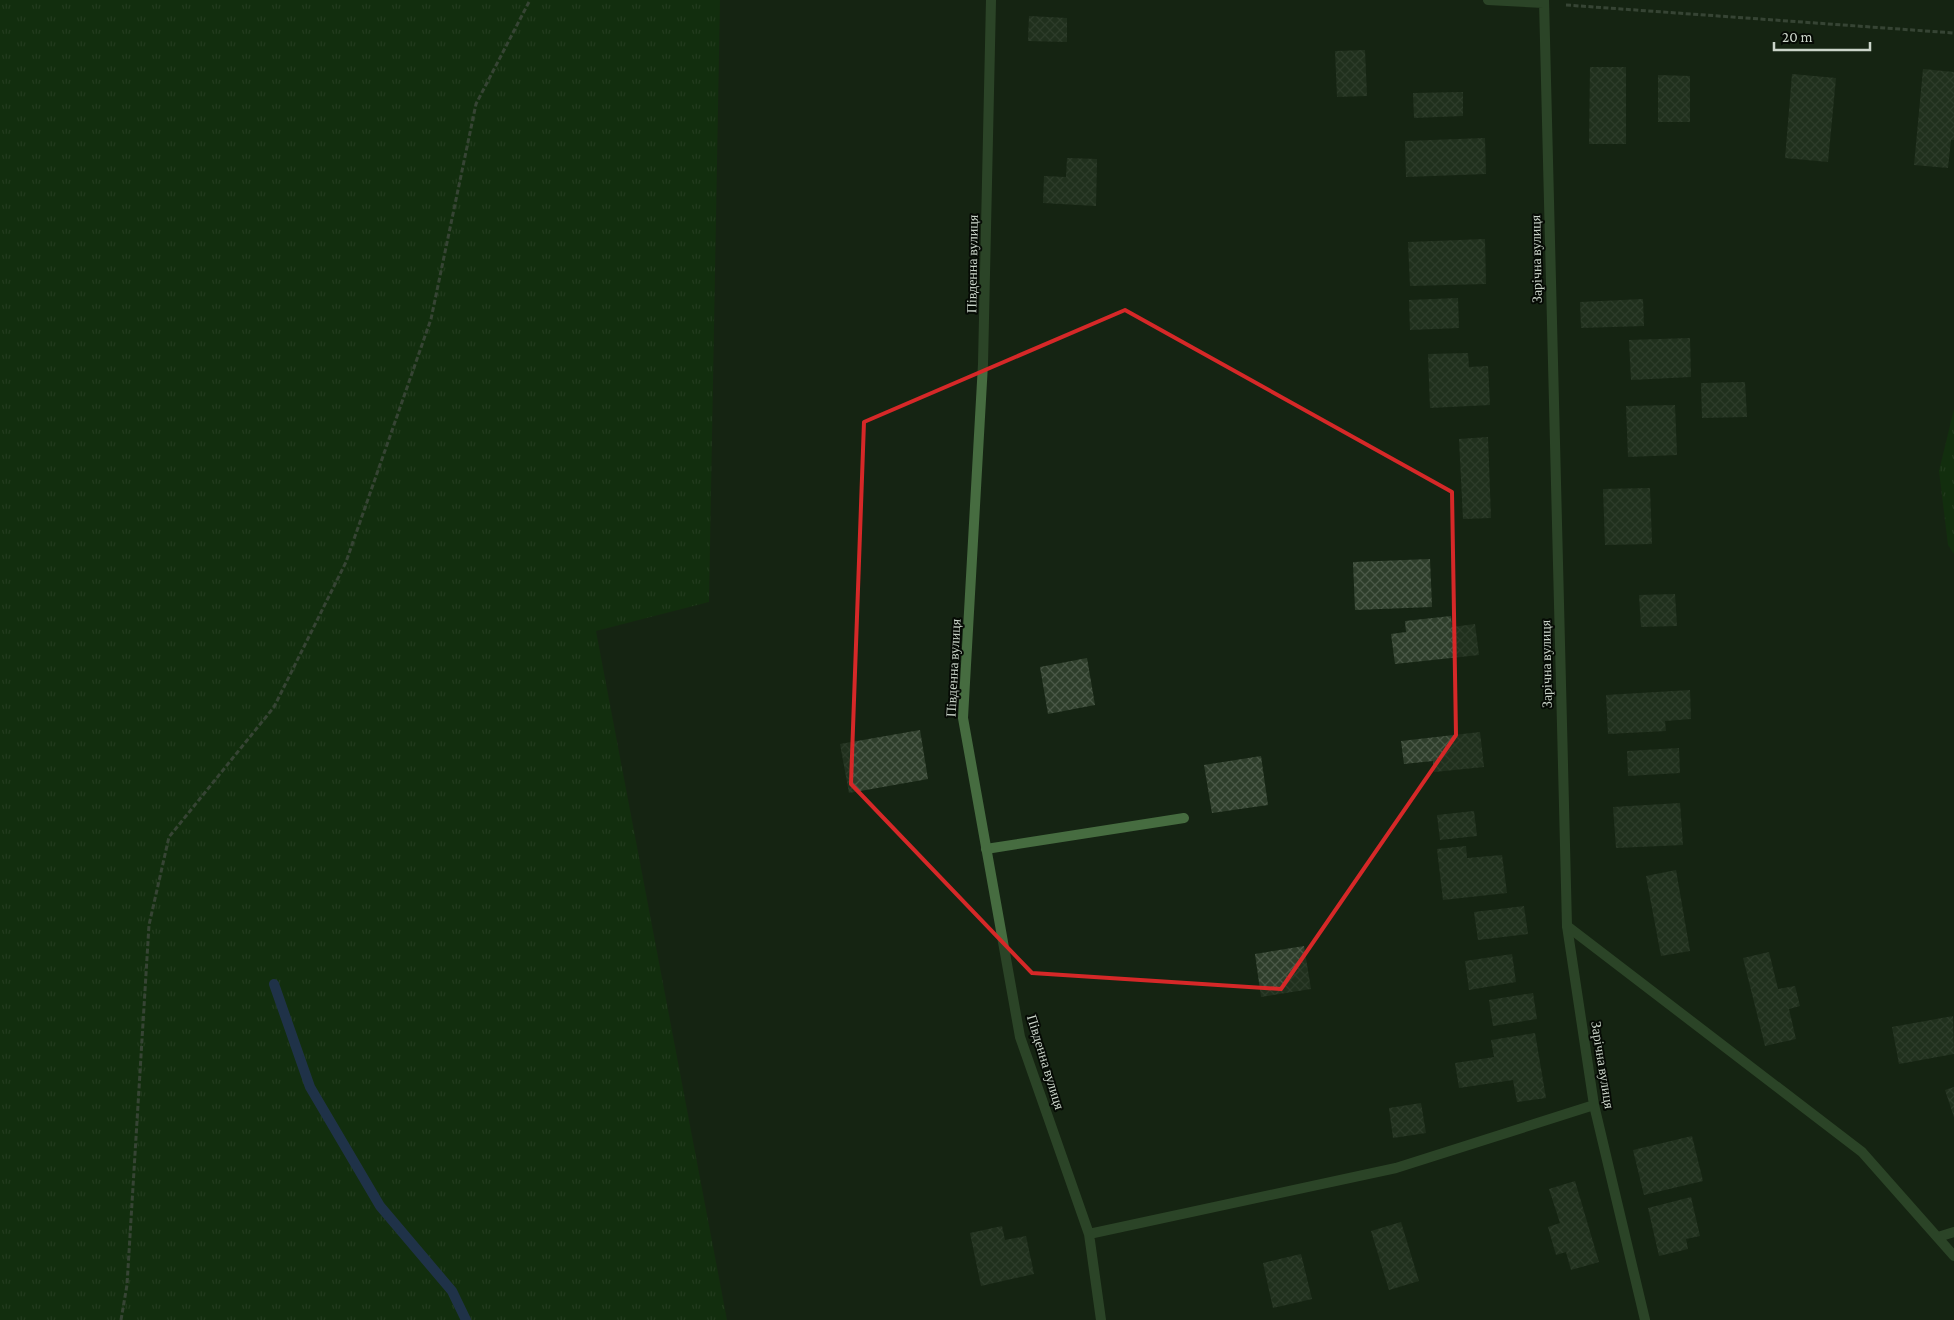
<svg xmlns="http://www.w3.org/2000/svg" width="1954" height="1320" font-family="'Crimson Pro',serif">
<defs>
<pattern id="grass-tufts" width="24" height="20" patternUnits="userSpaceOnUse" patternTransform="scale(1.25)"><rect width="24" height="20" fill="#0f3a09"/><path d="M3 7l-1-3M5 7V3M7 7l1-3M15 17l-1-3M17 17v-4M19 17l1-3" fill="none" stroke="#31562c"/></pattern>
<pattern id="building-cross-hatch" width="8" height="8" patternUnits="userSpaceOnUse" patternTransform="scale(1.25)"><rect width="8" height="8" fill="#2e3e2b"/><path d="M0 0l8 8M0 8l8-8" fill="none" stroke="#4b5948"/></pattern>
</defs>
<rect width="100%" height="100%" fill="#152413"/>
<path fill="url(#grass-tufts)" d="M0,0H720L709,602L596,631L727,1320H0Z
M1954,409V554L1948,545L1939,471Z"/>
<g fill="none" stroke-linecap="round" stroke-linejoin="round">
<path stroke="#2c448b" stroke-width="10" d="M274,984L310,1087L380,1206L452,1291L466,1320"/>
</g>
<path fill="url(#building-cross-hatch)" d="M1029,16L1067,18V42L1028,41Z
M1365,50L1367,96L1337,97L1335,51Z
M1590,67H1626V144H1589Z
M1923,69L1954,72V140H1951L1948,168L1914,165Z
M1792,74L1836,78L1828,162L1785,158Z
M1658,75L1690,76V122H1658Z
M1463,92V116L1414,118L1413,93Z
M1485,138L1486,174L1406,177L1405,141Z
M1067,158L1097,159L1096,206L1043,203L1044,176L1066,177Z
M1485,239L1486,284L1410,286L1408,242Z
M1458,298L1459,328L1410,330L1409,300Z
M1643,299L1644,326L1581,328L1580,302Z
M1690,338L1691,377L1631,380L1629,340Z
M1468,353L1469,367L1488,366L1490,405L1430,408L1428,354Z
M1745,382L1747,417L1702,418L1701,383Z
M1675,405L1677,455L1628,457L1626,406Z
M1488,437L1491,518L1463,519L1459,439Z
M1650,488L1652,544L1605,545L1603,489Z
M1430,559L1432,607L1355,610L1353,562Z
M1675,594L1677,626L1641,627L1639,595Z
M1451,616L1452,627L1475,624L1479,655L1395,664L1391,634L1406,632L1405,621Z
M1087,658L1095,705L1048,714L1040,667Z
M1690,690L1691,719L1665,721L1666,731L1608,734L1606,695Z
M920,730L928,779L849,793L840,744Z
M1480,732L1484,767L1434,772L1433,761L1404,764L1401,741Z
M1679,748L1680,773L1628,776L1627,751Z
M1261,756L1268,805L1212,813L1204,765Z
M1680,803L1683,845L1616,848L1613,807Z
M1474,811L1477,836L1440,840L1437,815Z
M1466,846L1467,858L1502,855L1507,893L1443,900L1437,849Z
M1676,870L1690,951L1661,956L1646,876Z
M1524,906L1528,934L1478,940L1474,912Z
M1304,946L1311,989L1261,997L1255,954Z
M1769,952L1778,989L1795,986L1800,1006L1789,1009L1796,1039L1765,1046L1743,958Z
M1512,954L1516,982L1469,990L1465,961Z
M1533,993L1537,1019L1493,1026L1489,1000Z
M1953,1016L1954,1054L1899,1064L1892,1027Z
M1535,1033L1546,1098L1517,1102L1513,1080L1459,1088L1455,1063L1494,1057L1491,1040Z
M1954,1087V1117L1945,1090Z
M1421,1103L1426,1133L1393,1138L1389,1108Z
M1692,1136L1703,1181L1644,1195L1633,1150Z
M1575,1181L1599,1262L1571,1270L1566,1252L1556,1255L1548,1227L1560,1223L1549,1189Z
M1691,1197L1700,1236L1686,1239L1688,1249L1659,1256L1648,1208Z
M1401,1222L1419,1281L1389,1290L1371,1231Z
M1002,1226L1005,1240L1026,1236L1034,1274L981,1286L970,1233Z
M1301,1254L1312,1299L1273,1308L1263,1263Z"/>
<g fill="none" stroke-linecap="round" stroke-linejoin="round">
<path stroke="#5e6b5d" stroke-width="3" stroke-dasharray="5 2.5" stroke-linecap="butt" d="M1566,5L1954,33
M121,1320L127,1285L149,925L169,837L274,707L346,562L431,319L476,104L530,0"/>
<path stroke="#466c40" stroke-width="10" d="M986,849L1184,818
M1567,926L1862,1152L1954,1256
M1938,1237L1954,1232"/>
<path stroke="#466c40" stroke-width="10" d="M991,0L983,364L963,718L1020,1037L1089,1234L1101,1320
M1488,0L1544,3
M1544,0L1567,926L1594,1105L1645,1320
M1089,1234L1396,1168L1594,1105"/>
</g>
<path d="M0 0H1954V1320H0ZM1125,310L1452,492L1456,735L1281,989L1032,973L851,784L864,422Z" fill="#152413" fill-opacity=".55" fill-rule="evenodd"/>
<path fill="none" stroke="#d62828" stroke-width="4" stroke-linejoin="round" d="M1125,310L1452,492L1456,735L1281,989L1032,973L851,784L864,422Z"/>
<g text-anchor="middle" dominant-baseline="central" stroke-width="4" stroke-linejoin="round" paint-order="stroke">
<g font-size="14" fill="#cbd5ca" stroke="#060b05">
<text transform="translate(1536 259) rotate(-91)">Зарічна вулиця</text>
<text transform="translate(972 264) rotate(-89)">Південна вулиця</text>
<text transform="translate(1546 664) rotate(-91)">Зарічна вулиця</text>
<text transform="translate(953 668) rotate(-87)">Південна вулиця</text>
<text transform="translate(1046 1062) rotate(73)">Південна вулиця</text>
<text transform="translate(1603 1065) rotate(81)">Зарічна вулиця</text>
</g>
</g>
<path d="M1774 42v8h96v-8" fill="none" stroke="#cbd5ca" stroke-width="2.5"/>
<text x="1782" y="42" font-size="15" fill="#cbd5ca" stroke="#060b05" stroke-width="4" paint-order="stroke">20 m</text>
</svg>
